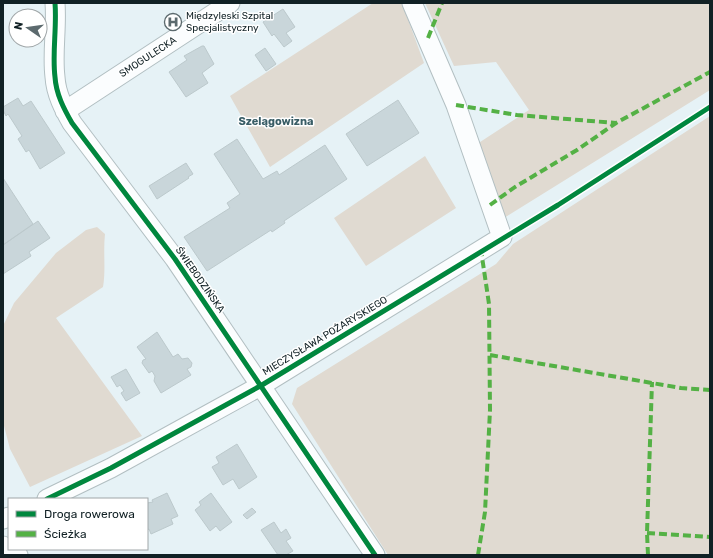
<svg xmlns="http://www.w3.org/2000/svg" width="713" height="558" font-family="Rubik,sans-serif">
<rect width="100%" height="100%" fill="#e6f2f6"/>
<path fill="#e0dad1" d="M373,3H402L424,63L270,167L230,96Z
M425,3H710V90L504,218L477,144L529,110L496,62L454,66Z
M710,116V555H388L292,404L297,388L496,264L513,244Z
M425,156L456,208L366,266L334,218Z
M97,227L105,234C103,252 106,269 103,287L56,318L142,436L30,487L10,449L3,422V326L14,303L56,253L86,230Z"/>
<path fill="#c9d6da" stroke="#bcc9cc" d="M283,9L295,27L286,33L292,41L284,47L274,34L272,36L263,22Z
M202,46H204L214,64L202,73L208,83L186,97L169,72L187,60L184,56Z
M265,48L276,64L266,71L255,55Z
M18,98L23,106L31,101L65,153L40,169L29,150L26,152L18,139L22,136L8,114L6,116L3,110V107Z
M398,100L419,133L367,166L346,134Z
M237,139L263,179L277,171L279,175L325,145L347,179L284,221L285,223L272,232L271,230L207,271L184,237L230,208L227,203L240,194L214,154Z
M186,163L193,174L188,177L189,178L157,199L149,186Z
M3,178L33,224L3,245Z
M38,221L50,238L29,252L31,256L3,274V245Z
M157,332L173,357L178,354L182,359L188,358L192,363L191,367L187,369L191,375L161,393L154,381L155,376L152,371L149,373L142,363L143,360L146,359L137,347Z
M126,369L140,393L126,401L121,393L124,391L120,385L117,387L111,377Z
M237,444L257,477L239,489L233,479L223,485L212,467L219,463L216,457Z
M167,493L178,516L171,519L173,524L151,534L149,529L147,530V503L153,502L152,500Z
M211,493L232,522L220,531L216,526L210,531L195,510L201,505L199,502Z
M252,508L256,512L247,519L243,515Z
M274,522L281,533L286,529L291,538L286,541L293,551L286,555H278L261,530Z"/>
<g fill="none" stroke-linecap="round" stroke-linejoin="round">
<g stroke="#b2bfc2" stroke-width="21">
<path id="minor" d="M55,3C57,28 52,53 55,77C56,94 64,109 72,123L175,259L375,555
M65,111L230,3
M47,499L111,468L262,385L502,237L456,105L412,3
M3,519L9,517
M3,546L18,555"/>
</g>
<use href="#minor" stroke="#fbfdfe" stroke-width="19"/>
<path stroke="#54b145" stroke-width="4" stroke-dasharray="8 4" stroke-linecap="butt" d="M428,38L442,3
M456,105L517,115L616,123
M490,205L515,187L577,150L616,123L710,72
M490,355L681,388L710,390
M647,533L710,537
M478,555L485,512L490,410L489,304L481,250
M648,555L647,533L652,382"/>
<g stroke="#fff" stroke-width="8">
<path id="cycleway" d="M55,3C57,28 52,53 55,77C56,94 64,109 72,123L175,259L375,555
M47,499L111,468L262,385L558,205L710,107"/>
</g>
<use href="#cycleway" stroke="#00873e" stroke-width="5"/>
</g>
<defs>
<g id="hospital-ring" transform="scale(0.9)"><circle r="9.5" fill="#fff" stroke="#5c6a6e" stroke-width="1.5"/><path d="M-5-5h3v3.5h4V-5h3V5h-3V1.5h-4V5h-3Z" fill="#5c6a6e"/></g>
</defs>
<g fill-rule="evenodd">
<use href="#hospital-ring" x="173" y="22"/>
</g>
<g text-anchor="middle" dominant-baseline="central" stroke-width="3" stroke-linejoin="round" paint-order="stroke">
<g font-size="10" fill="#112125" stroke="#fff" text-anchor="start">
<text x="186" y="16">Międzyleski Szpital<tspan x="186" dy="12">Specjalistyczny</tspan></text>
</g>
<g font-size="10" fill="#112125" stroke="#fff">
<text transform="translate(148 57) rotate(-33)">SMOGULECKA</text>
<text transform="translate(200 280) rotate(55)">ŚWIEBODZIŃSKA</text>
<text transform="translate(325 336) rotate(-31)">MIECZYSŁAWA POŻARYSKIEGO</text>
</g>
<g font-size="11" font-weight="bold" fill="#395d66" stroke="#fff">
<text x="276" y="121">Szelągowizna</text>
</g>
</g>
<rect width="713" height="558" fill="none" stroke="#112125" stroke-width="8"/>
<rect x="8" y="498" width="140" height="52" fill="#ffffff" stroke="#a0a6a8"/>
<rect x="16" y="511" width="20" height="6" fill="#00873e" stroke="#a0a6a8"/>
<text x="44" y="518" font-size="12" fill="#112125">Droga rowerowa</text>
<rect x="16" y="531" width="20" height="6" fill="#54b145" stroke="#a0a6a8"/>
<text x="44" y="538" font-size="12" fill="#112125">Ścieżka</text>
<g transform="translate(28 28) rotate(283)"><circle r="19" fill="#ffffff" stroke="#a0a6a8"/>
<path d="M0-3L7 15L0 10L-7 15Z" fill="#5c6a6e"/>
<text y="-6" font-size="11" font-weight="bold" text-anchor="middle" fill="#112125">N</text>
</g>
</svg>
